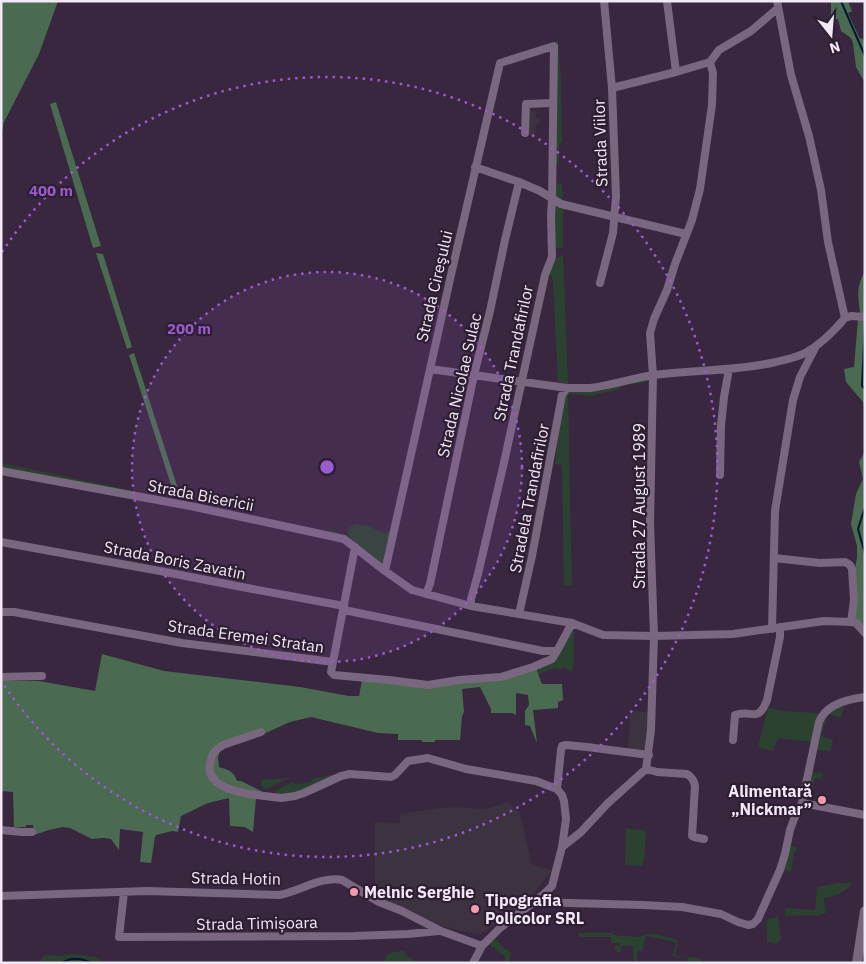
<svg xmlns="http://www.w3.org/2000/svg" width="866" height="964" font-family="'IBM Plex Sans',sans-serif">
<rect width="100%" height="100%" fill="#38273e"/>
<path fill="#3d3240" d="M528,111H536V118L540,119L539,123L536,124L535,136L527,135Z
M635,711L650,712L648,746L641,751L628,749L630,713H634Z
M503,803H509L520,813L532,865L552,870L538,889L516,911L513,909L493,926L481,934L470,933L441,926L375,897V822L400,823L399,814L439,808L456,807L485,809L503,804Z"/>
<path fill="#2b4230" d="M556,41H558L561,81L562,143H559V163H556V183L562,184L563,202L556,199L554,193Z
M556,206H560L567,209L564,210L563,213V248H554V209Z
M563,254L568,384L558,382L553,281L549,271L554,260Z
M649,379V381L621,386L620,389L591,396L571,394L568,395L572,585H564L562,465L555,464L563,400L570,391Z
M1,463L318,530C326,531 336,529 341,536L1,469Z
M356,524L368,526L384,533L391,531L383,566L350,539L348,532L350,527Z
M576,627L574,630V661L571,672L563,667L560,670L555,668L539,674L536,668L554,660L572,628Z
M843,703L844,708L841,718L828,714L821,736L833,740L830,752L817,749L812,772L823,774L822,779L815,778L812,790L807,789L823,717Z
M768,708L784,711L818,713L813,742L778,738L773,751L758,747Z
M331,775H337C322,783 291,802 275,793V791L292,782L294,784L308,783L315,778L324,777Z
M289,778L267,789H265L261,785V780Z
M626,828L646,831L644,860L643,861L642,866L625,865Z
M790,846L797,847L796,853H794L791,872L782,870Z
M838,883H853C845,892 836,896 824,898L826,913L821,914L819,916L810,915L785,916L786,908L815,910L817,887Z
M778,916L781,941L775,944L767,942V920Z
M578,933H613V935L637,937L649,934H655L672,938L678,941L675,956L693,957L701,959L702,963H688V957H675V956H673L676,942L646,936L642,951H637V963H634L633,946H621V952H617L614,949L615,946H620V943H611V937H579Z
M495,940L498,941L503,948L511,952L509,963H504L505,956L491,946L490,942Z
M404,951L407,956L418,963H383C387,952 393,952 404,951Z
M71,954L95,957L105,963H39L44,955L61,956Z"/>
<path fill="#4a6b51" d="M1,1H58L39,54L4,122L1,136Z
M831,1H848L852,11L848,13L860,39L862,38L865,43V83L856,67L853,43L851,38L841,31L838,19L831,20Z
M56,102L101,246L93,248L50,104Z
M96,253L103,254L132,347L127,349Z
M865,271V313H860C858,295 856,288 865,271Z
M858,319L865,321V412L863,402L846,382L844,369L854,367Z
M134,353L179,492L173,491L129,355Z
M865,451V631L854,619V573L857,558V546L851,524L856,494L863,479L859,462Z
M102,654L164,671L300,687L349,696H359L362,680L426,688L536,668L542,684H562L563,700L558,702V708L533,710L537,743L530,726L525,725V711L529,705L528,695L516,693V715L512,713H491V709L480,687L462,689L464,712L462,716L460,740H435V742H423L421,740H398V734L378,733L311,717L290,722L259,736L220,750L218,758L219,767C228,770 234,771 237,781H241L263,792H257L256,798L253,832L245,827L230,826L229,798L208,803L181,816L178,832L172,831L156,835L155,837L151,863L140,862L143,832L120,829L119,850L111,839L104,838L92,839L70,828L63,827L49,830L34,835L33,825H26V827H14L13,792L1,791V681H39L95,691Z"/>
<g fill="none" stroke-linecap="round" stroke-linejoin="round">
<path stroke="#01172e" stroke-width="2" d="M841,1L865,56
M865,321L862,386L865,389
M865,507L858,529L865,554
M62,963C71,956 81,958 92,963"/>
<path stroke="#79667f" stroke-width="8" d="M667,1L676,72
M777,1L791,75L809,136L821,190L828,242L845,318
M612,88L676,72L710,62L719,50L751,31L778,8
M525,133L526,104L553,103
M475,167L519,182L540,191L561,204L686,234
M600,283L613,233L616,196L612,88L604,1
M845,318L851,316L865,317
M430,369L567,388C575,388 583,388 590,388C612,385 633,378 654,375C695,370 736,371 776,362C786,359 796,358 805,353C820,345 834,331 845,318
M1,471L195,507L344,539L385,571L412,590L471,606L572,623L603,635L654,636L733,634L824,621L851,622L856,623L865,633
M720,475L721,425L724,397L729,369
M1,542L160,571L242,587L344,606
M774,558L820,563L845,562L850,565L852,569L854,600L851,622
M385,571L451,275L500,63L554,46L552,200L551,216L552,257L545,275L503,467L478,574L471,599V606
M426,594L430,584L474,375L490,311L505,240L519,182
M344,610L543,651H557L572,623
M1,612H14L182,643L333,662L331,672L334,675L389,680L428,685L459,680L501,677L533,667L552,659L557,651
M519,614L532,556L562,395L567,388
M772,629L775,511L780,480L793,400L800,377L815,348
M333,662L355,547
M1,677L42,676
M261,732L223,745C216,749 211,755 210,763C204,794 261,795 281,798L295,796L304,793L341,776L350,774L391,777L395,775L408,761L428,758L466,769L536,781L557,789
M733,740L735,715C752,709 758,724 767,700L780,637V627
M646,769L657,772L687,774C692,777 694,780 695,786L692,836L694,837L704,839
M802,803L819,722C826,704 847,699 865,697
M1,830L22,832H32
M562,847L581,832L608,803L646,769L651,730L654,636L650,523L653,376L650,333L654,319L667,290L675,264L692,220L700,189L712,105L713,73L710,62
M124,892L119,937L354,936L408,934L439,931
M1,896L147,891L279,895C300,891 321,876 342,880L379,902L402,911L441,931L482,946
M533,902L643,905L682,907L721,914L738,922L748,925L753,924L758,919L780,870L785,854L790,830L794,819L802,803L865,815
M473,963L482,946L500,928L543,895L552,886L562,847L566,819L564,801L562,795L557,789L561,750L562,746L566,745L587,747L649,755"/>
<path stroke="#79667f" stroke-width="10" d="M857,963L865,911"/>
</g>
<circle cx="327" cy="467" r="195" fill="#995bcd" fill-opacity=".12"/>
<g fill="none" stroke="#995bcd" stroke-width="2.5" stroke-dasharray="2.5 5">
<circle cx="327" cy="467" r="195"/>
<path d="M2 252A390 390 0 1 1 2 682"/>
</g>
<g fill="#f29aae" stroke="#2e1e33" stroke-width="2">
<circle cx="822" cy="800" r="5"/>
<circle cx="354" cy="892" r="5"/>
<circle cx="475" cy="909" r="5"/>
</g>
<g text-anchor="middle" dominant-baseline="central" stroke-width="4.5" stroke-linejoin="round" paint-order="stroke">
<g font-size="16" fill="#f2e8f6" stroke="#2e1e33">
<text transform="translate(600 143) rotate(-92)">Strada Viilor</text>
<text transform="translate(434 286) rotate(-77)">Strada Cireşului</text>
<text transform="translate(513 353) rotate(-78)">Strada Trandafirilor</text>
<text transform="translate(459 385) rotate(-77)">Strada Nicolae Sulac</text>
<text transform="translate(201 495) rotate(11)">Strada Bisericii</text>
<text transform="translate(529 498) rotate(-79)">Stradela Trandafirilor</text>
<text transform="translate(639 506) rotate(-90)">Strada 27 August 1989</text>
<text transform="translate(175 560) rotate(11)">Strada Boris Zavatin</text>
<text transform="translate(246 636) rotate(8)">Strada Eremei Stratan</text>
<text transform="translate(236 878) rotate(1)">Strada Hotin</text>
<text transform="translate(257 923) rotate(-1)">Strada Timișoara</text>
</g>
<g font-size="16" font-weight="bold" fill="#f2e8f6" stroke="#2e1e33" text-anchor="start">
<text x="812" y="791" text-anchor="end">Alimentară<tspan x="812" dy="18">„Nickmar”</tspan></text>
<text x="364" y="892">Melnic Serghie</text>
<text x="485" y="900">Tipografia<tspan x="485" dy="18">Policolor SRL</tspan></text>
</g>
</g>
<circle cx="327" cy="467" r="8" fill="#995bcd" stroke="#2e1e33" stroke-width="2.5"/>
<g font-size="15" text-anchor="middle" font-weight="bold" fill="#995bcd" stroke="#2e1e33" stroke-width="4.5" stroke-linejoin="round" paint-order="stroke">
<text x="51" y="196">400 m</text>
<text x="189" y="334">200 m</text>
</g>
<rect width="866" height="964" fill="none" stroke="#f2e8f6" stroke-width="5"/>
<g transform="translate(831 35) rotate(163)" stroke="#2e1e33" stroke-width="4" paint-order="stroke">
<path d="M0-4L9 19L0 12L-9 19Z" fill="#f2e8f6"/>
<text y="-8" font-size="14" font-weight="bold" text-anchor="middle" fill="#f2e8f6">N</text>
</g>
</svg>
